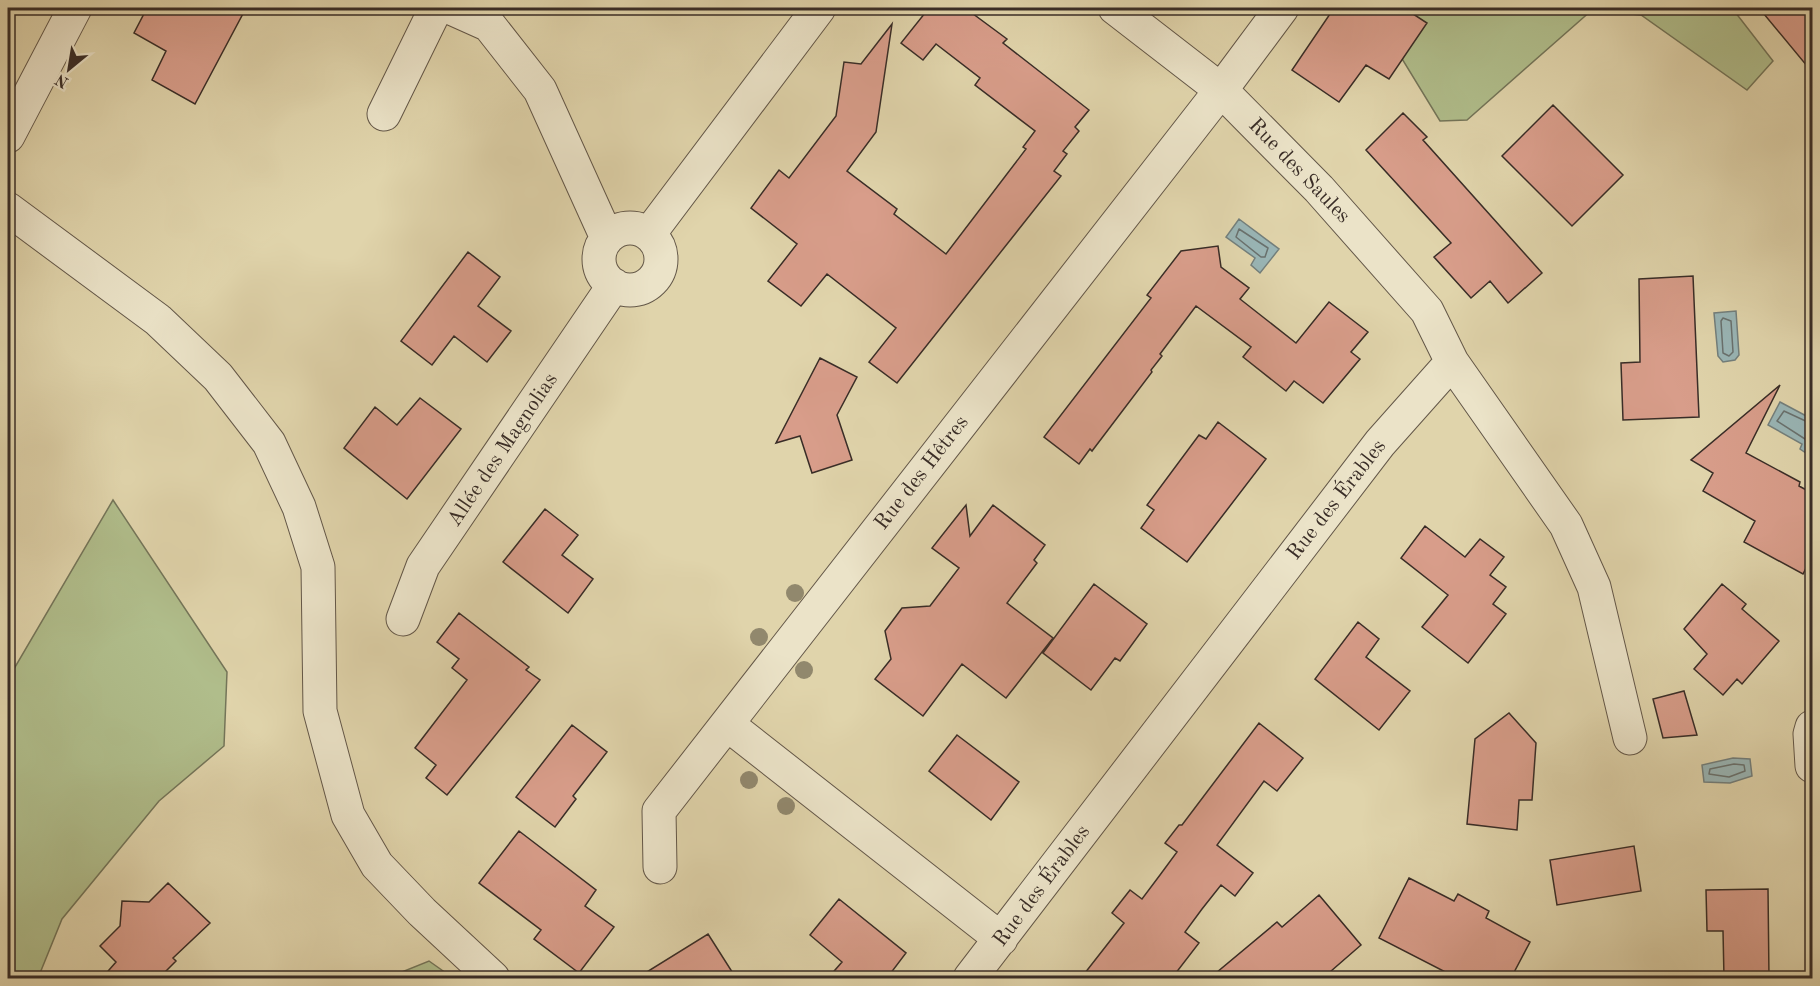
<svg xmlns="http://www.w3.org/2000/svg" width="1820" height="986" font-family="'Old Standard TT',serif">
<rect width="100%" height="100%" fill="#e0d4ab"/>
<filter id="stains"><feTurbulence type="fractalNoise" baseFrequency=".00333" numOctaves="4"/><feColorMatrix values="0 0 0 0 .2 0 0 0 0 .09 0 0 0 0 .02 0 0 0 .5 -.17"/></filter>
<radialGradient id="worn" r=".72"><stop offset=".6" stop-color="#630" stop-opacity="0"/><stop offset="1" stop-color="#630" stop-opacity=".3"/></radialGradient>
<path fill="#b0bd8b" stroke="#747559" stroke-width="1.5" d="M1371,8H1732L1773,61L1747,90L1641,15L1592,10L1467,120L1440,121Z
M113,500L227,672L224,746L159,801L62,919L38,978H8V679Z
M429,961L453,978H387Z"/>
<path fill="#99b5b5" stroke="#737f7c" stroke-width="1.5" d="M1239,219L1279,249L1260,273L1251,265L1255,258L1226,237Z
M1736,311L1739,355L1735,360L1723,362L1718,356L1714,313Z
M1780,402L1812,419V457L1800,449L1802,444L1768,425Z
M1733,758L1750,759L1752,776L1730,783L1704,782L1702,765Z"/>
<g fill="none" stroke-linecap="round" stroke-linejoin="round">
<path stroke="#69716e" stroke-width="1.5" d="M1239,229L1268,248L1265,257H1261L1236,237Z
M1723,318L1731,321L1733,352L1729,356L1723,353L1721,321Z
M1812,424L1784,411L1777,421L1805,439L1812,450
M1734,764L1744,765L1745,771L1729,777L1709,774L1710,769Z"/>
</g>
<path fill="#d89d8a" stroke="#392d27" stroke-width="1.5" d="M147,8H246L195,104L152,80L166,51L134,33Z
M929,8H965L1007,39L1003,43L1089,110L1075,127L1079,131L1063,151L1067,154L1054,171L1061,176L897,383L869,362L896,328L827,274L801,306L768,281L797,244L751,208L779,170L789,178L836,116L844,62L861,64L892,24L876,132L847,171L897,209L894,214L946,254L1026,149L1023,147L1035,131L975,85L980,78L936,44L923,60L901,43Z
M1334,8H1404L1427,23L1389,79L1366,65L1339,102L1292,70Z
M1759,8H1812V72Z
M1553,105L1623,175L1572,226L1502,156Z
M1403,113L1427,137L1423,140L1542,273L1508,303L1490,281L1471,298L1434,257L1451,243L1366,150Z
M1218,246L1221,267L1249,288L1240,299L1296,343L1329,302L1368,332L1351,352L1360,359L1323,403L1294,381L1286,391L1243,357L1251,347L1196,306L1160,354L1162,356L1151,370L1152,372L1092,451L1090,449L1079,464L1044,437L1151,298L1147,295L1181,251Z
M468,252L500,277L478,306L511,331L487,362L454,336L432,365L401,341Z
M1693,276L1699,417L1623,420L1621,363L1640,362L1639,279Z
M820,358L857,377L837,415L852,460L812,473L800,436L776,443Z
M1780,385L1746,453L1800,482L1799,486L1812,493V556L1803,574L1744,542L1755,521L1703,491L1713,473L1691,460Z
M420,398L461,429L407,499L344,448L375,407L397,425Z
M1218,422L1266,459L1187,562L1141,528L1154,510L1147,505L1199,435L1206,439Z
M966,505L970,536L993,505L1045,545L1034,560L1037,563L1007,603L1053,638L1006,698L962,664L923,716L875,679L891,659L885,631L902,608L930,606L959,568L932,548Z
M545,509L578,535L562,555L593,579L568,613L503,562Z
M1425,526L1465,557L1480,539L1504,557L1490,575L1506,587L1493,604L1506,614L1468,663L1422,627L1448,595L1401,558Z
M1094,584L1147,624L1120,661L1115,658L1091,690L1043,653Z
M1722,584L1746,604L1742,609L1779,641L1742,684L1737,679L1723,695L1694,669L1707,654L1684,629Z
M459,613L529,667L526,670L540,680L447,795L426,778L436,765L415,748L467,680L452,668L459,659L437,642Z
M1358,622L1379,639L1366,657L1410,691L1379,730L1315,679Z
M1684,691L1697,735L1663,738L1653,699Z
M1509,713L1536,743L1532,800H1519L1517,830L1467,824L1475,739Z
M1259,723L1303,758L1277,791L1264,781L1217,845L1253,873L1235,896L1221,885L1202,909L1185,932L1199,943L1172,978H1081L1124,923L1112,913L1130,890L1142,899L1160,875L1177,852L1165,843L1179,825H1182Z
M572,725L607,752L573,796L576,799L555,827L516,797Z
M957,735L1019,782L991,820L929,771Z
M519,831L596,890L585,906L614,927L579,973L534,939L541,930L479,883Z
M1634,846L1641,891L1557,905L1550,860Z
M1409,878L1454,901L1458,894L1489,911L1486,918L1530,942L1511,978H1457L1379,938Z
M168,883L210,923L173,958L176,961L159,978H102L116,962L100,946L120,926L122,901L149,902Z
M1768,889L1769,978H1724L1723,931H1707L1706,890Z
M1319,895L1361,945L1323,978H1210L1277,922L1282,927Z
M839,899L906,953L887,978H828L842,962L810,935Z
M708,934L736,978H637Z"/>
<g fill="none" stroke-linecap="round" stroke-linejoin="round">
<g stroke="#635748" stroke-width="35">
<path id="minor" d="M451,8L489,25L540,90L607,238
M1115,8L1221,90L1319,189L1427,311L1452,362
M384,114L436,8
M8,209L158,320L218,377L269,443L299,507L318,567L320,711L348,815L377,865L422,912L493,978
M599 259a31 31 0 1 1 62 0a31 31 0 1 1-62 0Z
M649,234L819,8
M403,619L423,566L614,285
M727,724L1001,939
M1812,727L1810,734L1812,766
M660,867L659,811L1221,90L1282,8
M970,978L1380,443L1452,362L1566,525L1594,587L1630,738"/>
</g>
<g stroke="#635748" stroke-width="35">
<path id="tertiary" d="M8,136L75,8"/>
</g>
<use href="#minor" stroke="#ebe3c8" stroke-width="33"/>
<use href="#tertiary" stroke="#ebe3c8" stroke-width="33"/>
</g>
<g fill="#91886d">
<circle cx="795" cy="593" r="9"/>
<circle cx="759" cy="637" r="9"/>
<circle cx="804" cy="670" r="9"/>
<circle cx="749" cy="780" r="9"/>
<circle cx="786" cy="806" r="9"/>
</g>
<g text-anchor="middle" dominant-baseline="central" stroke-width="5" stroke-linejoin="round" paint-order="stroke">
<g font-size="21" fill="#392d27" stroke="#ebe3c8">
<text transform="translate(1299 171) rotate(46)">Rue des Saules</text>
<text transform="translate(503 450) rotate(-56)">Allée des Magnolias</text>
<text transform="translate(922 473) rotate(-52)">Rue des Hêtres</text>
<text transform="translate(1337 500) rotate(-52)">Rue des Érables</text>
<text transform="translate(1042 886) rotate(-53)">Rue des Érables</text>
</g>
</g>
<rect width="1820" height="986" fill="none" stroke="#e0d4ab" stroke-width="30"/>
<rect x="9" y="9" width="1802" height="968" fill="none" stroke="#392d27" stroke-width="3"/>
<rect x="15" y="15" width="1790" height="956" fill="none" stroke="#392d27" stroke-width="1.5"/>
<g transform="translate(69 69) rotate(210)" stroke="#ebe3c8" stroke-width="4.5" paint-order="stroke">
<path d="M0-4.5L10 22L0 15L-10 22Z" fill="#392d27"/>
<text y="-9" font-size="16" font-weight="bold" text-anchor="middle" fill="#392d27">N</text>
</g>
<rect width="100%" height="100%" filter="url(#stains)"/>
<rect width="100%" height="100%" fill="url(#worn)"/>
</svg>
